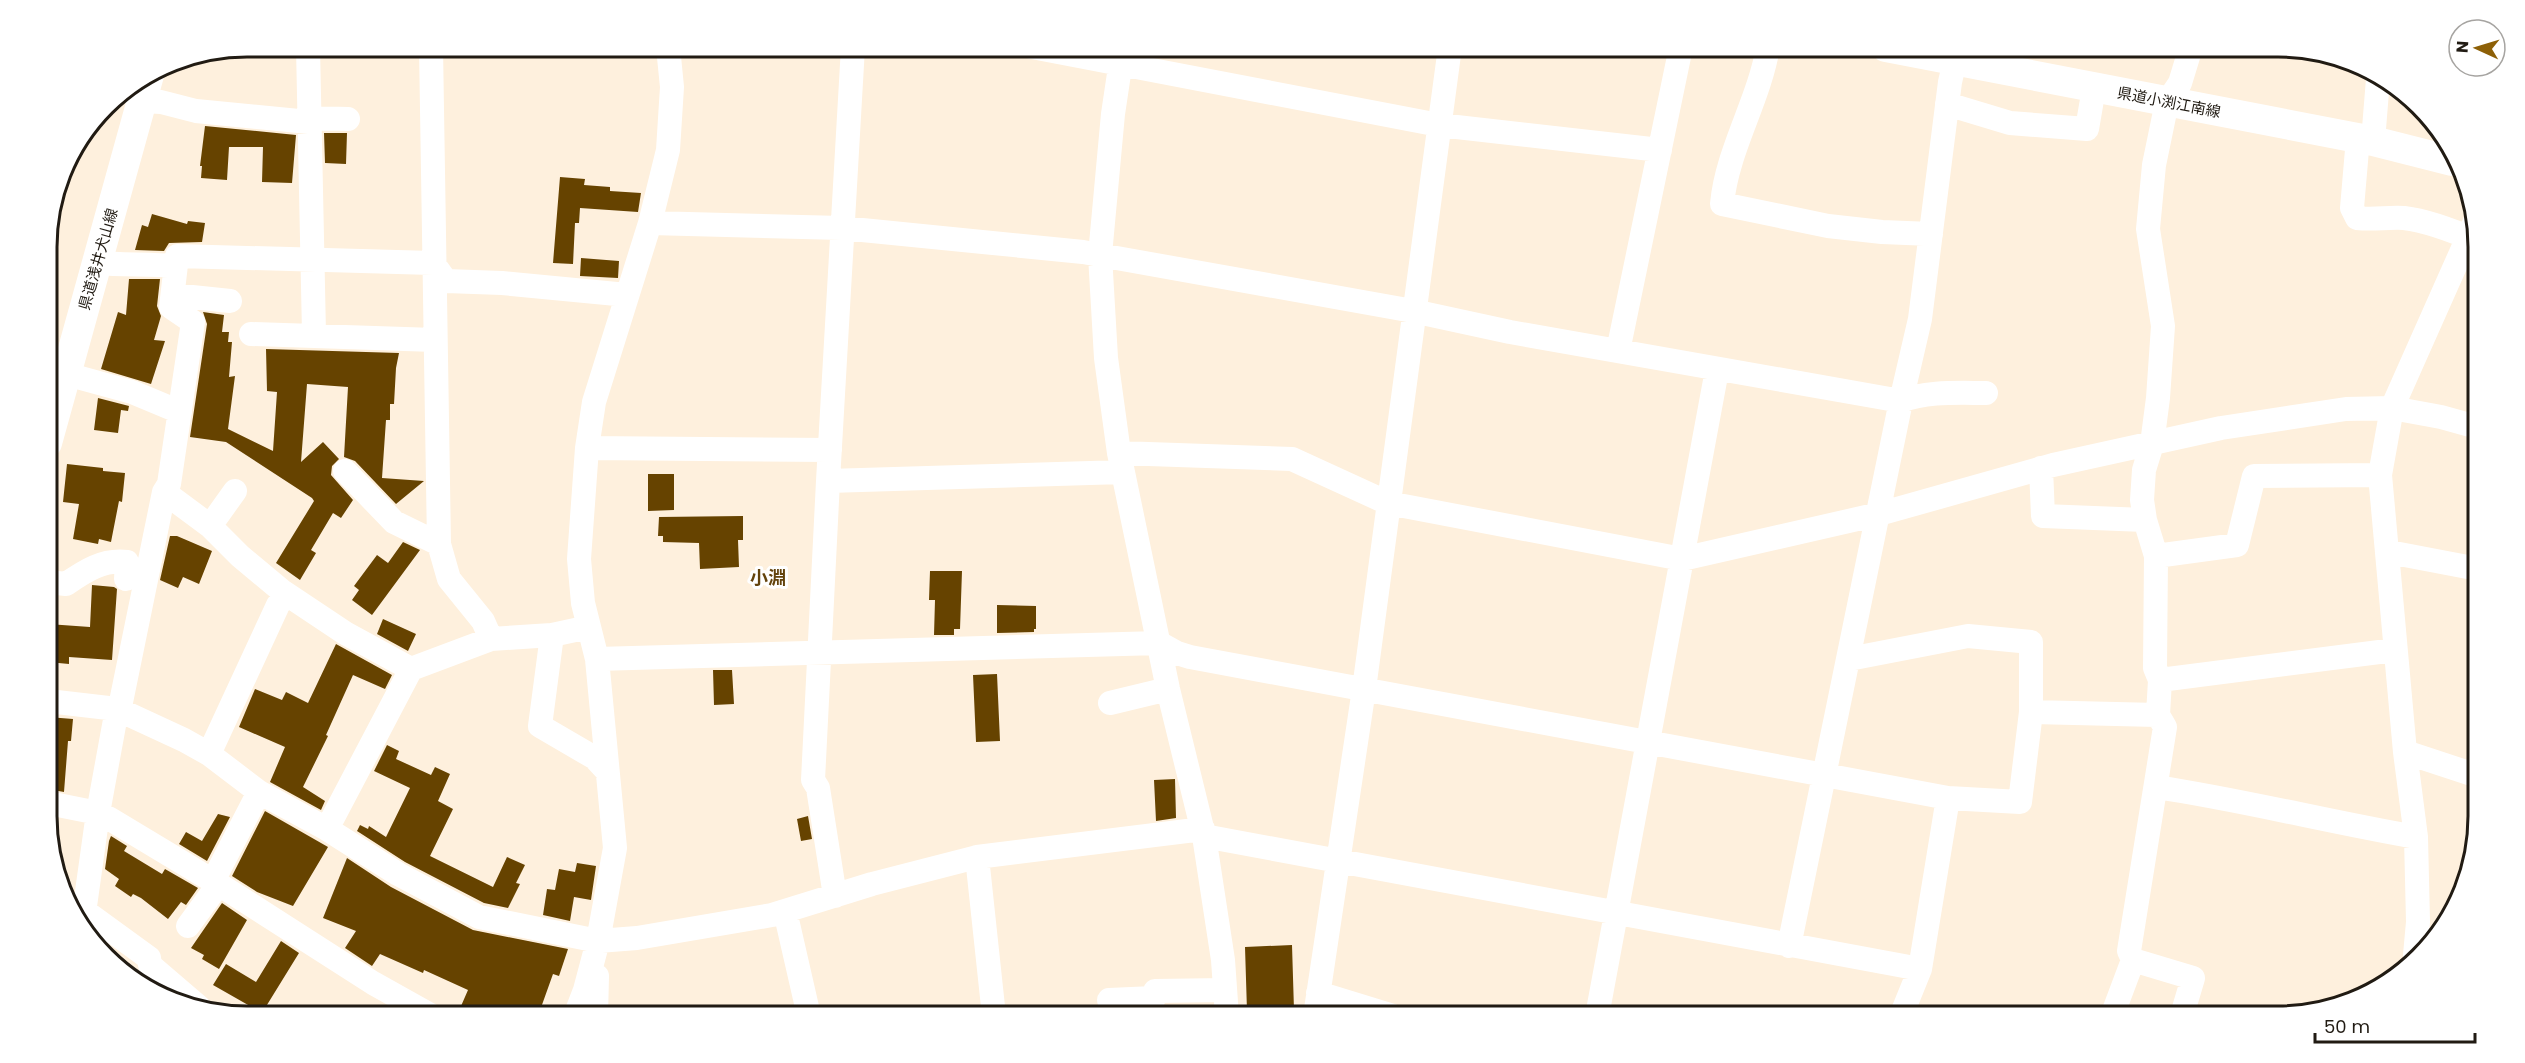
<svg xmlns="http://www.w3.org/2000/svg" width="2525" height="1063" font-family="Poppins,'Noto Sans JP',sans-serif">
<rect width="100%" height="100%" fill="#fef0dd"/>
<path fill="#664300" d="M205,126L296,135L292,183L262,182L263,147H229L227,180L201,178L202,166H200Z
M324,133H347L346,164L325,163Z
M560,177L585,179L584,185L610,187V191L641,193L638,212L580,208L579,223H575L573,264L553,263Z
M152,214L187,224L188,221L205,223L202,242L169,243L164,251L135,250L142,225L148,227Z
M581,258L619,261L618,278L580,276Z
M129,279H160L157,306L161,316L154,340L165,341L151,384L101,369L118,312L126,315Z
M203,312L224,315L222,332H229L228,342H232L229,377L235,376L228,429L273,451L277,392L267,391L266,349L399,353L396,368L394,404H390V420H386L382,478L424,481L396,504L355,461L344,457L348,387L307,384L301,462L323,442L339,459L332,466L331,475L353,500L341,518L333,513L311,550L316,553L300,580L276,563L314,501L312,498L226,442L190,437L207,324Z
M98,398L129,406L128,411L121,410L118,433L94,430Z
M67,464L103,468V471L125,473L122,502L119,501L111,542L99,539L98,544L73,539L79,504L63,502Z
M648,474H674V510L648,511Z
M743,516V540H738L739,567L700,569L699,543L663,542V536H658L659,517Z
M170,536H177L212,551L199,584L183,577L178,588L160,580Z
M403,542L420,550L372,615L352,600L359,590L354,586L377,555L388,563Z
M930,571H962L960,629H954V635H934L935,600H929Z
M92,585L114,587L117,589L112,660L69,657V664L48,662V624L90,627Z
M997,605L1036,606V629H1034V632L997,633Z
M383,619L416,634L408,651L377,634Z
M336,644L392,675L385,689L353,675L326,735L328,736L303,787L325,801L321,810L270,782L285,747L239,727L255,689L282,700L286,692L308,703Z
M713,670H732L734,704L714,705Z
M997,674L1000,741L976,742L973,675Z
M48,717L73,719L71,741H68L64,792L48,789Z
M387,745L399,751L396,759L431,775L435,767L450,774L438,801L453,809L430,856L493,887L507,857L525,865L516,883L520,884L508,908L484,903L405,862L357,831L360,825L368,829L369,826L386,837L410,788L374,771Z
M1175,779L1176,818L1156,821L1154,780Z
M265,811L328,847L293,906L257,892L232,876Z
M218,814L230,817L207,861L179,844L186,832L202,841Z
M808,816L812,839L801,841L797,819Z
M111,836L127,846L124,851L162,874L165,869L198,888L186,905L181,902L168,919L141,898L133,894L131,897L115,886L119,879L105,869L109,841Z
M347,858L391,887L473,930L568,949L559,976L553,974L538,1016H468L458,1013L468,990L424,970L423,973L380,954L372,966L345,948L356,931L323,918Z
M577,863L596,866L591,900L574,897L570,921L543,915L547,889L555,890L559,869L575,872Z
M222,903L247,920L219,969L202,959L204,955L191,948Z
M281,941L299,953L262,1013L213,985L226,964L256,982Z
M1292,945L1294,1010L1247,1011L1245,947Z"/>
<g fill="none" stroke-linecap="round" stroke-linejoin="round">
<path stroke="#fff" stroke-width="24" d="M308,47L314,334
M431,47L439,544L449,579L483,621L491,639
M1032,47L1439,125L1660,150
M1123,47L1113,114L1100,255L1106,358L1119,453L1168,689L1204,836L1223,960L1227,1016
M1768,47C1759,101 1727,150 1722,204L1828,226L1882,232L1931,234
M143,101L161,102L196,111L309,122
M1947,104L2010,123L2087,129L2094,88
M309,118L348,119
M2358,138L2352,208L2357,218C2373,220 2388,217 2404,218C2429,221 2454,231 2477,241
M2373,141L2378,79
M650,223L842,228L1083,252L1413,311L1510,332L1901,401C1926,391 1958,393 1986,393
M97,263C124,265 149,264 176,266
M173,295L230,301
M251,334L435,340
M1618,351L1681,47
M66,374L132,392L180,412
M587,448L830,450
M1119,453L1292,459L1388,503L1682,559L1879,514L2053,465L2221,428L2346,409L2392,408L2441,417L2477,427
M2041,468L2043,516L2145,520
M345,471L394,522L439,544
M828,481L1123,472
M164,492L210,526L240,556L282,591L345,633L411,669L491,639L552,635L589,627
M210,526L235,491
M2389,552L2478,569
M2156,556L2237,545L2254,476L2380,475
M48,582L66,584C85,571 103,559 127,562L126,579
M552,635L540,726L595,758L607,771
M597,659L1159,643L1177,653L1190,657L1948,798L2020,802L2031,712V642L1968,636L1849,659
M2160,680L2155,668L2156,556L2145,520L2142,500L2144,470L2152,444L2158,398L2163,326L2148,229L2154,165L2167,102L2180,83L2191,47
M48,701L117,709L184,740L209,754L259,792L327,829L398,874L479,917L598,941L637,938L772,915L872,884L977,857L1203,829
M1110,703L1168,689
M2031,712L2158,715
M2405,752L2478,776
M209,754L278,605L286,594
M2156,787C2243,800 2329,822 2416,837
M48,803L98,813L110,819L223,887L373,983L432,1016
M327,829L411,669
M1204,836L1920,969
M977,857L994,1016
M213,881L259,792
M835,896L818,788L813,780L828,481L853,47
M83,910L149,958L150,965L199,1007
M785,911L809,1016
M79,915L85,906L98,813L117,709L121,702L164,492L169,484L193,322L171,307L177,256L433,263L446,281L502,283L627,295
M188,926L218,885
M1789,946L1901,401L1920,319L1950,82L1955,61
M2415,955L2418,922L2416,837L2405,752L2380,475L2392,408L2476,219
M2133,960L2193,978L2182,1015L2186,1016
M1318,993L1393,1016
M1109,1000L1154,998L1155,991L1225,990
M575,1016L585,990L598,941L615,848L597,659L583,603L579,559L587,448L594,402L650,223L668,150L672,87L668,47
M596,1016L597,976
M1315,1016L1364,689L1450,47
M1597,1016L1717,370
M1901,1016L1920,969L1948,798
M2112,1016L2133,960L2129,951L2165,727L2158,715L2160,680L2395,650"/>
<path stroke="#fff" stroke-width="30" d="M1886,47L2373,141L2452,161
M47,443L149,75"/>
</g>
<g text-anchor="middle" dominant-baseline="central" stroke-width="6" stroke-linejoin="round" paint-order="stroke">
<g font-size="15" fill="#211b13" stroke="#fff">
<text transform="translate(2169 102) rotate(11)">県道小渕江南線</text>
<text transform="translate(98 259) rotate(-74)">県道浅井犬山線</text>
</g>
<g font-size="18" font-weight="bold" fill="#63430c" stroke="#fff">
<text x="768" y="577">小淵</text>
</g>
</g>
<path d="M0 0H2525V1063H0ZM247 57H2278A190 190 0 0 1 2468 247V816A190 190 0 0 1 2278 1006H247A190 190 0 0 1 57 816V247A190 190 0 0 1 247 57Z" fill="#fff" fill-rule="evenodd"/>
<path fill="none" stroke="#211b13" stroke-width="3" d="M247 57H2278A190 190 0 0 1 2468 247V816A190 190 0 0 1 2278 1006H247A190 190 0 0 1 57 816V247A190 190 0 0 1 247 57Z"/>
<g transform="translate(2477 48) rotate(274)"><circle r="28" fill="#ffffff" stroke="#a6a4a1" stroke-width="1.5"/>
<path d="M0-4.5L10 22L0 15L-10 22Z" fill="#8d6007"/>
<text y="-9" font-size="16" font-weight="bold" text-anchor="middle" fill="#211b13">N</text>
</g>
<path d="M2315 1033v9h160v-9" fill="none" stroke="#211b13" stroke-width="3"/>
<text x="2324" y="1033" font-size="18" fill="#211b13" stroke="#ffffff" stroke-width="4.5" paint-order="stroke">50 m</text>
</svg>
